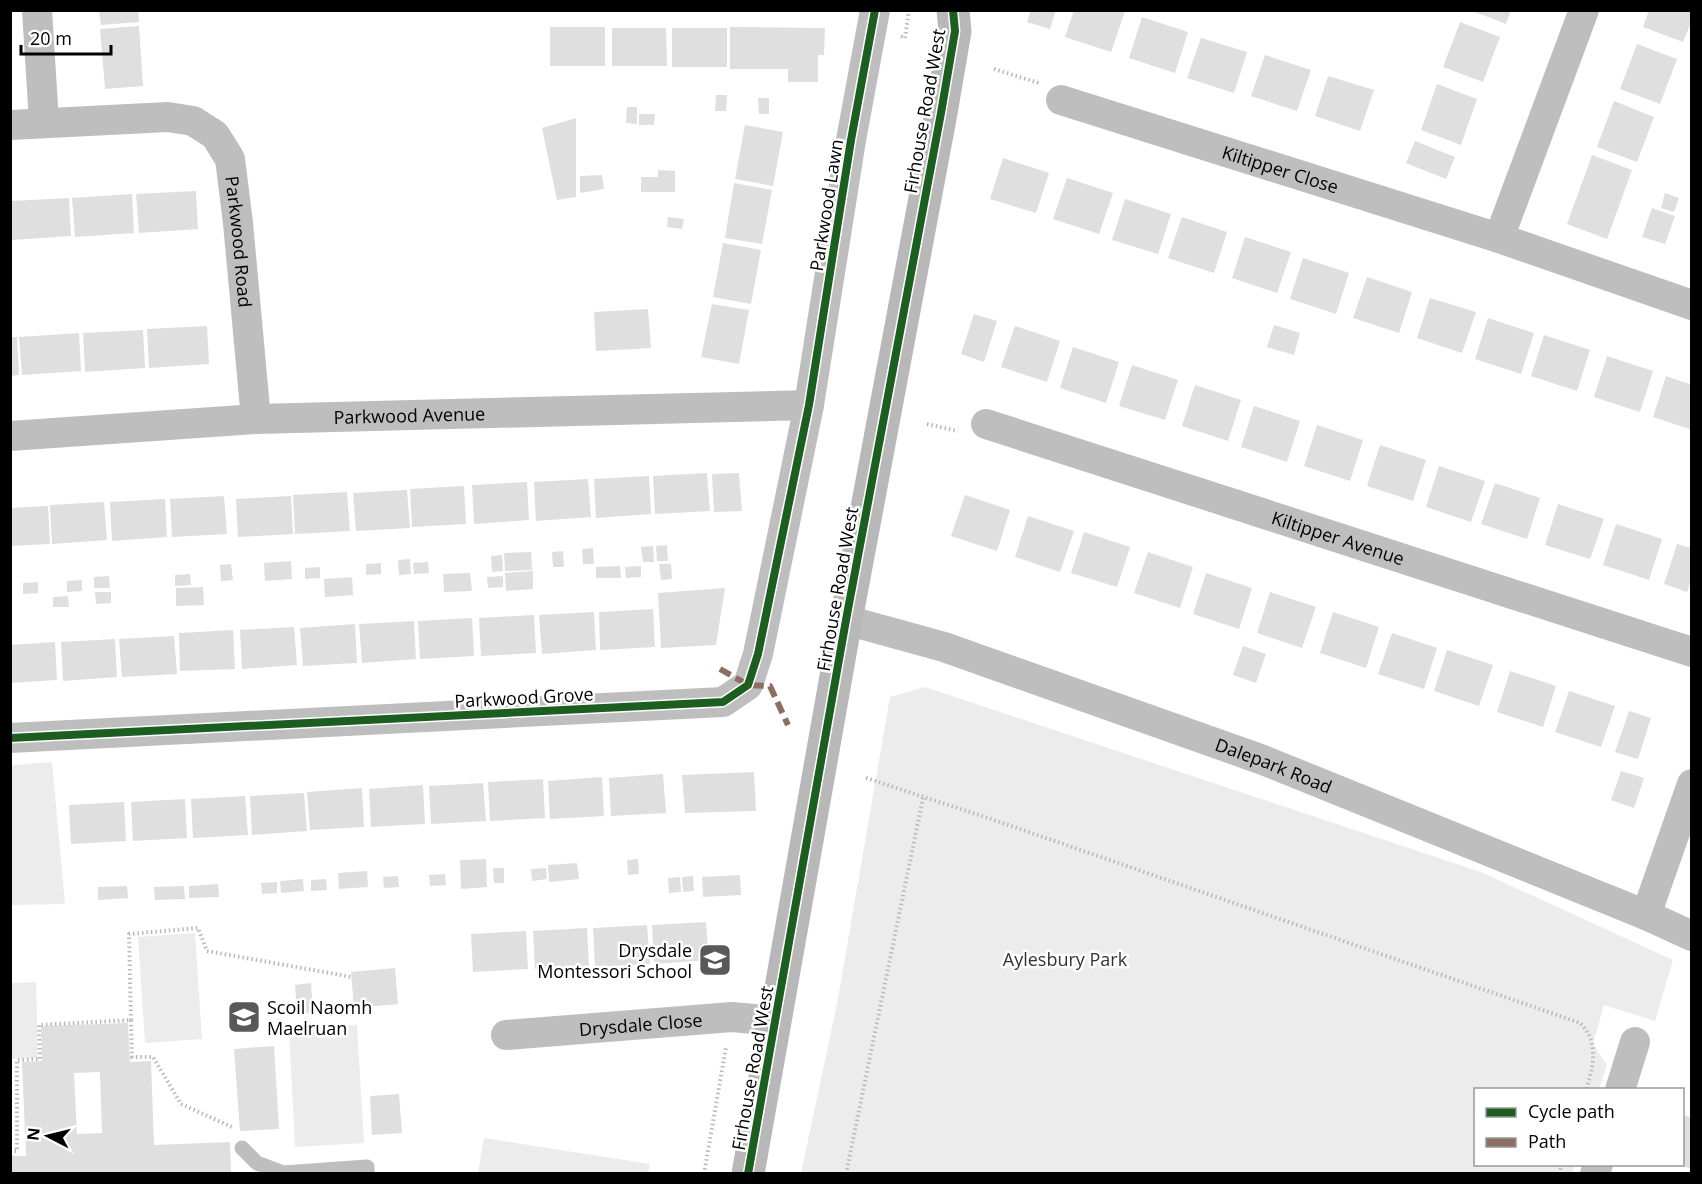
<svg xmlns="http://www.w3.org/2000/svg" width="1702" height="1184" font-family="'Open Sans',sans-serif">
<rect width="100%" height="100%" fill="#fff"/>
<path fill="#ececec" d="M925,687L1481,872L1673,960L1655,1021L1604,1005L1593,1044L1607,1065L1599,1089L1476,1090V1164L1575,1165L1572,1173H801L837,1004L890,697Z
M52,762L65,904L11,905V765Z
M195,933L202,1039L145,1043L138,937Z
M36,982L38,1058L11,1059V983Z
M357,1025L364,1143L295,1147L289,1029Z
M484,1138L650,1164L648,1173H478Z"/>
<path fill="#dfdfdf" fill-rule="evenodd" d="M99,10H138L139,22L101,25Z
M1031,10H1056L1050,29L1027,22Z
M1074,10L1125,11L1111,52L1065,37Z
M1470,10H1511L1506,24Z
M1649,10H1692V20L1683,42L1643,27Z
M1142,17L1188,32L1175,73L1129,58Z
M1460,22L1500,37L1483,82L1443,67Z
M139,26L143,86L105,89L100,29Z
M550,27H605V66H550Z
M730,27L825,28L824,55H818V82H788V69H730Z
M612,28H666L667,66H612Z
M672,28H727V67H672Z
M1201,38L1247,52L1234,93L1187,78Z
M1637,44L1677,59L1660,104L1620,89Z
M1265,55L1311,70L1297,111L1251,96Z
M1328,76L1374,90L1360,131L1315,116Z
M1437,84L1477,99L1461,145L1421,130Z
M716,95H727L726,111H715Z
M758,98H769V114H759Z
M1614,101L1654,117L1637,162L1597,147Z
M627,107H637V124L626,123Z
M639,114H655L654,125H639Z
M576,118V197L557,200L542,128Z
M745,125L783,132L773,186L735,179Z
M1415,141L1455,157L1446,179L1406,163Z
M1592,155L1632,170L1607,239L1567,224Z
M1003,158L1049,173L1036,213L990,199Z
M658,170L675,171V192H641V177H658Z
M602,175L604,189L580,193V176Z
M1067,178L1113,193L1099,234L1053,219Z
M734,183L772,190L762,244L725,238Z
M196,191L198,229L139,233L136,194Z
M1665,193L1679,198L1674,212L1661,208Z
M132,194L134,233L75,237L72,198Z
M69,198L71,236L11,240L10,201Z
M1125,199L1171,214L1158,254L1112,240Z
M1652,208L1675,216L1665,244L1642,237Z
M668,217L684,219L682,229L667,227Z
M1182,217L1227,232L1214,273L1168,258Z
M1245,237L1291,252L1277,293L1232,278Z
M723,243L761,250L751,304L713,297Z
M1303,258L1349,273L1336,314L1290,299Z
M1367,277L1412,292L1399,333L1353,318Z
M1430,298L1476,312L1462,353L1417,338Z
M712,304L749,310L739,364L701,357Z
M648,309L651,348L596,351L594,312Z
M974,314L997,321L984,362L961,354Z
M1488,318L1534,333L1521,374L1475,359Z
M1274,325L1300,333L1294,355L1267,347Z
M207,326L209,364L149,368L147,329Z
M1015,326L1060,341L1047,382L1001,367Z
M143,330L145,368L85,372L83,333Z
M79,333L81,371L22,375L19,337Z
M1544,335L1590,350L1577,391L1531,376Z
M10,337H17L19,375L10,376Z
M1073,347L1119,362L1106,403L1060,388Z
M1607,356L1653,371L1640,412L1594,397Z
M1132,365L1178,380L1165,420L1119,406Z
M1666,376L1692,385V430L1653,417Z
M1195,385L1241,400L1228,441L1182,426Z
M1254,406L1300,421L1287,462L1241,447Z
M1317,425L1363,440L1350,481L1304,466Z
M1380,445L1426,460L1413,501L1367,486Z
M1439,466L1485,481L1471,522L1426,507Z
M707,473L710,511L655,514L653,476Z
M739,473L742,511L714,512L712,474Z
M649,476L651,514L596,518L594,479Z
M588,479L591,517L536,521L534,482Z
M527,482L529,520L474,524L472,485Z
M1495,483L1540,498L1527,539L1481,524Z
M464,486L466,524L412,527L410,489Z
M407,490L410,528L356,531L353,493Z
M347,492L350,531L295,534L293,495Z
M965,495L1010,510L997,551L951,536Z
M224,496L227,534L172,537L170,499Z
M291,496L293,534L238,537L236,499Z
M165,499L167,537L112,541L110,502Z
M104,502L107,540L52,544L50,505Z
M1558,504L1604,519L1590,559L1545,545Z
M48,506L50,544L10,546V508Z
M1028,516L1074,531L1060,572L1015,557Z
M1616,524L1662,539L1649,580L1603,565Z
M1084,532L1130,547L1117,587L1071,573Z
M1677,544L1692,548V576L1687,592L1664,584Z
M667,545L668,561H657L656,546Z
M653,546L654,562H643L641,547Z
M593,548L594,564H583L582,549Z
M563,551L564,567H553L552,552Z
M531,552L532,570L505,571L504,553Z
M1148,552L1193,567L1180,608L1134,593Z
M502,555L503,571L492,572L491,556Z
M410,559L411,574L399,575L398,560Z
M291,561L292,579L265,581L264,563Z
M428,562L429,573L414,574L413,563Z
M381,563V574L366,575V564Z
M231,564L233,580L221,581L220,565Z
M659,564H671L672,579L661,580Z
M620,566L621,578H596V567Z
M641,566V577L626,578L625,567Z
M320,567V578L305,579V568Z
M533,571V589L506,591L505,573Z
M470,573L472,591L444,592L443,574Z
M1206,573L1252,588L1239,629L1193,614Z
M190,574L191,585L175,586V575Z
M109,576L110,588H94V577Z
M503,576V587L488,588L487,577Z
M352,577L353,595L325,597L324,579Z
M82,580V591L67,592V581Z
M38,582V593L23,594V583Z
M203,587L204,605L176,606V588Z
M725,588L716,645L661,648L658,593Z
M95,592H111V603L96,604Z
M1270,592L1316,607L1302,648L1257,633Z
M68,596L69,607H53V597Z
M653,609L655,647L600,650L599,612Z
M594,612L596,650L542,654L539,615Z
M1333,612L1379,627L1366,668L1320,653Z
M534,615L536,653L481,656L479,618Z
M472,618L474,656L420,659L418,621Z
M414,621L416,659L362,663L359,624Z
M355,624L357,663L303,666L300,628Z
M294,627L297,665L242,669L240,630Z
M233,630L235,669L180,671L179,633Z
M1392,633L1437,648L1424,689L1378,674Z
M174,636L177,674L122,677L119,639Z
M115,639L117,677L63,681L61,642Z
M55,642L57,680L10,683V645Z
M1243,646L1266,654L1256,683L1233,675Z
M1447,650L1493,665L1479,706L1434,691Z
M1510,671L1556,686L1543,727L1497,712Z
M1569,691L1615,706L1601,747L1555,732Z
M1629,711L1651,718L1638,759L1615,752Z
M1621,771L1644,778L1634,808L1611,800Z
M754,772L756,811L685,813L682,775Z
M663,774L666,813L611,816L609,778Z
M602,777L604,816L550,819L548,781Z
M543,779L545,818L490,821L488,782Z
M483,783L486,821L431,824L429,786Z
M423,785L425,824L371,827L369,789Z
M362,788L364,827L310,830L307,792Z
M304,793L307,831L252,835L250,796Z
M245,796L248,835L193,838L191,799Z
M185,799L187,838L133,841L131,802Z
M124,802L126,841L71,844L69,805Z
M486,859L487,887L461,889L460,860Z
M638,859L639,874L628,875L627,860Z
M577,863L579,879L549,882L548,865Z
M493,868H504V883H494Z
M546,868L547,879L532,881L531,869Z
M367,871L368,887L339,889L338,873Z
M445,874L446,885L430,886L429,875Z
M740,875L741,895L703,897L702,877Z
M398,876L399,887L384,888L383,877Z
M693,876L694,891L683,892L682,877Z
M680,877L681,892L669,893L668,878Z
M303,879L304,891L281,893L280,881Z
M326,879L327,890L311,891V880Z
M277,882V893L262,894L261,883Z
M218,884L219,897L189,898V886Z
M127,886L128,898L98,900V887Z
M184,886L185,899L155,900L154,887Z
M706,922L709,960L654,964L652,925Z
M647,925L650,964L595,967L593,928Z
M587,928L589,966L535,969L533,931Z
M526,931L528,969L473,972L471,934Z
M395,968L398,1004L354,1008L351,972Z
M311,983L313,1013L297,1014L295,985Z
M128,1023L130,1062L151,1061L154,1145L230,1142L231,1173H10V1156H26L22,1062L42,1061L41,1026ZM100,1072L102,1133L77,1134L74,1073Z
M274,1046L279,1129L240,1131L234,1049Z
M399,1094L402,1133L372,1135L370,1096Z
M1685,1115L1692,1118V1169L1683,1166V1122Z"/>
<g fill="none" stroke-linecap="round" stroke-linejoin="round">
<path stroke="#b9b9b9" stroke-width="4" stroke-dasharray="1.5 3" stroke-linecap="butt" d="M901,36L905,38L909,10
M994,69L1039,83
M927,424L958,431
M866,778L994,820L1580,1023C1599,1041 1594,1066 1586,1090
M131,1020L129,934L198,928L207,951L352,977
M10,1151H17V1060L40,1059L39,1025L131,1020L132,1057H153L181,1104L234,1128
M704,1174L726,1047
M846,1174L923,798
M1559,1174L1562,1164"/>
<path stroke="#bebebe" stroke-width="15" d="M242,1148L257,1163L283,1173L367,1167V1174"/>
<g stroke="#bebebe" stroke-width="30">
<path d="M37,10L44,122"/>
<path id="s1" d="M1061,100L1499,238L1692,305"/>
<path id="s2" d="M10,125L168,117L193,121L215,135L230,159L238,223L256,419"/>
<path d="M1499,238L1584,10"/>
<path id="s3" d="M986,424L1692,652"/>
<path id="s4" d="M10,436L256,419L809,405"/>
<path id="s5" d="M846,620L944,647L1263,760L1646,915L1692,936"/>
<path d="M10,738L723,702L748,685L758,654L809,405L851,140L875,10"/>
<path d="M1646,915L1692,784"/>
<path id="s6" d="M506,1035L732,1017L776,1021"/>
<path d="M1620,1090L1635,1042"/>
<path d="M1595,1174L1598,1164"/>
</g>
<path stroke="#b8b8b8" stroke-width="33" d="M748,1174L846,620L941,113L955,31L953,10"/>
<path stroke="#8d6e63" stroke-width="6" stroke-dasharray="12 6" stroke-linecap="butt" d="M720,669L748,685L770,686L788,725"/>
<g stroke="#fff" stroke-width="11">
<path id="cycleway" d="M10,738L723,702L748,685L758,654L809,405L851,140L875,10
M748,1174L846,620L941,113L955,31L953,10"/>
</g>
<use href="#cycleway" stroke="#1b5e20" stroke-width="8"/>
</g>
<defs>
<g id="school-square" transform="scale(1.725)"><rect x="-9" y="-9" width="18" height="18" rx="4" fill="#595959" stroke="#fff"/><path d="M0-5L7-2L0 1L-7-2ZM-4 1L0 2.5L4 1V4Q0 6-4 4Z" fill="#fff"/></g>
</defs>
<g fill-rule="evenodd">
<use href="#school-square" x="715" y="960"/>
<use href="#school-square" x="244" y="1017"/>
</g>
<g text-anchor="middle" dominant-baseline="central" stroke-width="5" stroke-linejoin="round" paint-order="stroke">
<g font-size="18" fill="#000" stroke="#fff">
<text transform="translate(924 111) rotate(-80)">Firhouse Road West</text>
<text stroke="none"><textPath href="#s1" startOffset="230">Kiltipper Close</textPath></text>
<text transform="translate(826 205) rotate(-81)">Parkwood Lawn</text>
<text stroke="none"><textPath href="#s2" startOffset="321">Parkwood Road</textPath></text>
<text stroke="none"><textPath href="#s4" startOffset="400">Parkwood Avenue</textPath></text>
<text stroke="none"><textPath href="#s3" startOffset="370">Kiltipper Avenue</textPath></text>
<text transform="translate(837 589) rotate(-80)">Firhouse Road West</text>
<text transform="translate(524 697) rotate(-3)">Parkwood Grove</text>
<text stroke="none"><textPath href="#s5" startOffset="452">Dalepark Road</textPath></text>
<text stroke="none"><textPath href="#s6" startOffset="135">Drysdale Close</textPath></text>
<text transform="translate(752 1068) rotate(-80)">Firhouse Road West</text>
</g>
<g font-size="18" fill="#000" stroke="#fff" text-anchor="end">
<text x="692" y="950">Drysdale<tspan x="692" dy="21">Montessori School</tspan></text>
<text x="267" y="1007" text-anchor="start">Scoil Naomh<tspan x="267" dy="21">Maelruan</tspan></text>
</g>
<g font-size="18" fill="#333" stroke="#fff">
<text x="1065" y="959">Aylesbury Park</text>
</g>
</g>
<rect width="1702" height="1184" fill="none" stroke="#000000" stroke-width="24"/>
<rect x="1474" y="1088" width="210" height="78" fill="#ffffff" stroke="#999999" stroke-width="1.5"/>
<rect x="1486" y="1108" width="30" height="9" fill="#1b5e20" stroke="#999999" stroke-width="1.5"/>
<text x="1528" y="1118" font-size="18" fill="#000000">Cycle path</text>
<rect x="1486" y="1138" width="30" height="9" fill="#8d6e63" stroke="#999999" stroke-width="1.5"/>
<text x="1528" y="1148" font-size="18" fill="#000000">Path</text>
<g transform="translate(48 1136) rotate(277)" stroke="#ffffff" stroke-width="4.5" paint-order="stroke">
<path d="M0-4.5L10 22L0 15L-10 22Z" fill="#000000"/>
<text y="-9" font-size="16" font-weight="bold" text-anchor="middle" fill="#000000">N</text>
</g>
<path d="M21 45v9h90v-9" fill="none" stroke="#000000" stroke-width="3"/>
<text x="30" y="45" font-size="18" fill="#000000" stroke="#ffffff" stroke-width="4.5" paint-order="stroke">20 m</text>
</svg>
